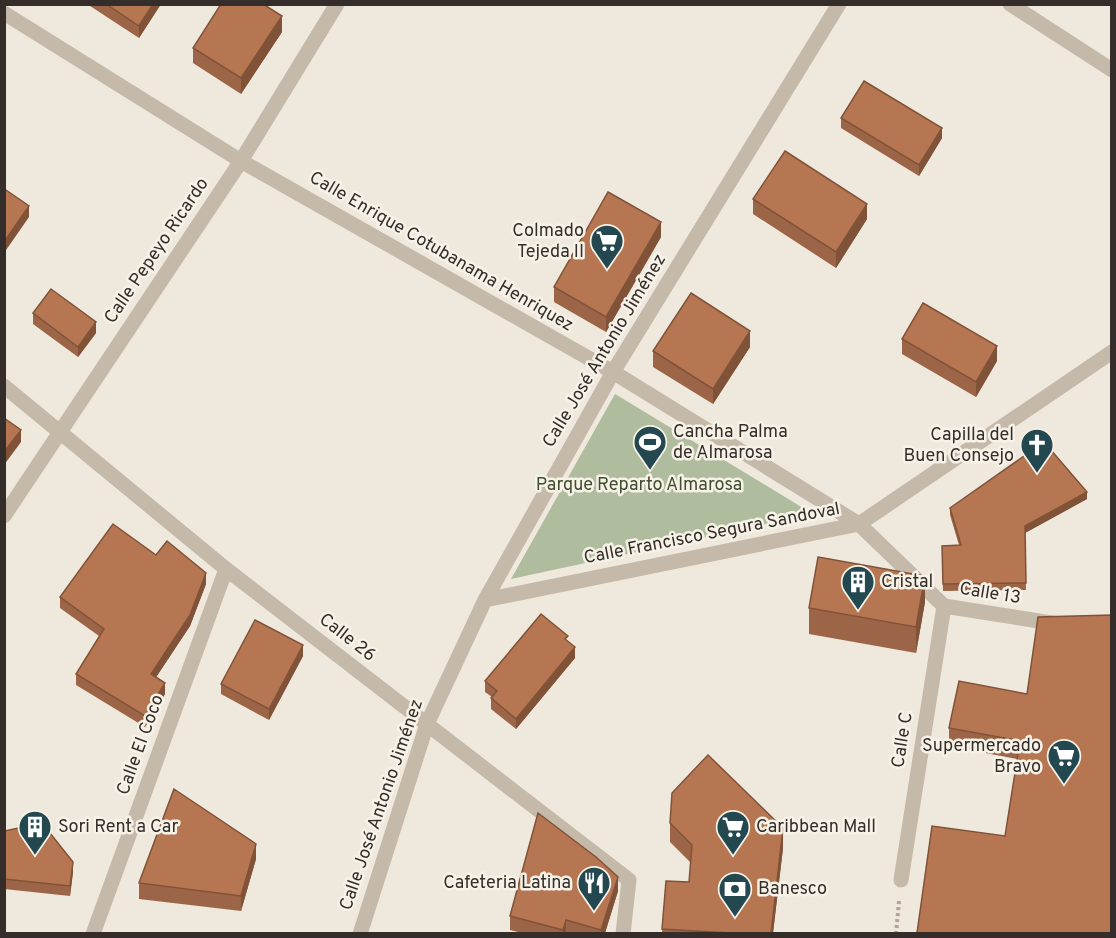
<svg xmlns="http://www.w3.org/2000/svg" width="1116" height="938" font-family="Overpass,sans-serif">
<rect width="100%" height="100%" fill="#efe8dd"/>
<path fill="#afbc9e" d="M615,394L813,514L511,579Z"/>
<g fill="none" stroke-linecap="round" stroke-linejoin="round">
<path stroke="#b1a494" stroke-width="4" stroke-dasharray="3 3" stroke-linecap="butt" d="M896,934L899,901"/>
<path stroke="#c5b9aa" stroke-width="15" d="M1010,4L1112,70
M4,13L241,161L613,372L859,524L944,606L1058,624
M4,386L226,569L629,880L623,934
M4,516L241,161L337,4
M485,600L859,524L1112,352
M901,880L944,606
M93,934L226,569
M360,934L427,724L485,600L613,372L839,4"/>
</g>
<path fill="#9d6547" d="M87,4H161L139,38Z
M282,32L241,94L193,63V48Z
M841,118L942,138L919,176L841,128Z
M753,199L867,219L836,268L753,214Z
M661,237L606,332L554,302V287Z
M33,313L96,333L78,357L33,324Z
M902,339L997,361L976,397L902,354Z
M750,347L713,404L653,367V351Z
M1087,499L1025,533L1026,590L943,591L942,546L959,545L950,515V508Z
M206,584L190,626L156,677L165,694L145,727L76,685V674L99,636L60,608V597Z
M925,602L916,653L809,634V608Z
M1112,615V933H917L932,826L1005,836L1017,759L949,746V728L959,681L1027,694L1038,617Z
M568,642L575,658L516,729L491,709V698L492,697L485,692V681Z
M303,656L269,720L221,694V684Z
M670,823L783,848L773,933H662L666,881L689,882L691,863L670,842Z
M4,831L73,872L70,896L4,889Z
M256,859L241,911L139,899V883Z
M618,891L605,933H522L510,930V916Z"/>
<path fill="#805339" d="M153,4H161L139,38V26Z
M282,16V32L241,94V78Z
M942,128V138L919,176V165Z
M867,204V219L836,268V252Z
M29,206V217L4,253V242Z
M661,222V237L606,332V317Z
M96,322V333L78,357V347Z
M750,331V347L713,404V389Z
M997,346V361L976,397V382Z
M21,430V442L4,465V452Z
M1087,492V499L1025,533V526Z
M206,573V584L190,626L151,685V674Z
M925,576V602L916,653V627Z
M303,645V656L269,720V709Z
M575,647V658L516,729V719Z
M165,683V694L145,727V716Z
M783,828V848L773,933H771Z
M256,844V859L241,911V896Z
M73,862V872L70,896V886Z
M618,877V891L605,933H601V930Z
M566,920V933H563V930Z"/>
<path fill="#b77652" stroke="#805339" stroke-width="1.5" d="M106,4H153L139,26Z
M221,4H263L282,16L241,78L193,48Z
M864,81L942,128L919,165L841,118Z
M785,151L867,204L836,252L753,199Z
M6,190L29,206L4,242V191Z
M608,192L661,222L606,317L554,287Z
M51,289L96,322L78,347L33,313Z
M691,293L750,331L713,389L653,351Z
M923,303L997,346L976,382L902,339Z
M4,418L21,430L4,452Z
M1044,442L1087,492L1025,526L1026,583L943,584L942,546L961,545L950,508Z
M113,524L156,555L167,541L206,573L190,615L151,674L165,683L145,716L76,674L104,629L60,597Z
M818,557L925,576L916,627L809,608Z
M541,614L568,636L565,639L575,647L516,719L491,698L497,691L485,681Z
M1112,615V933H917L932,826L1005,836L1020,741L949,728L959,681L1027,694L1038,617Z
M255,620L303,645L269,709L221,684Z
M708,755L783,828L771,933H730L662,929L666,881L689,882L692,845L670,823L672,793Z
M174,789L256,844L241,896L139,883Z
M538,813L596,857L618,877L601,930L566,920L563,930L510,916Z
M42,823L73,862L70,886L4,879V831Z"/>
<defs>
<g id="supermarket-pin" transform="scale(1.725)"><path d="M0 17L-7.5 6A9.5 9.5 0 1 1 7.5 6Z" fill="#234850" stroke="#f7f2e8"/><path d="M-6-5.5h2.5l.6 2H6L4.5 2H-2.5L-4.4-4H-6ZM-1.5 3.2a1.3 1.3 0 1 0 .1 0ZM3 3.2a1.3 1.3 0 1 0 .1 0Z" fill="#fff"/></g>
<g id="stadium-pin" transform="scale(1.725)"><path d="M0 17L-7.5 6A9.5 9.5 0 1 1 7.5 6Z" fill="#234850" stroke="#f7f2e8"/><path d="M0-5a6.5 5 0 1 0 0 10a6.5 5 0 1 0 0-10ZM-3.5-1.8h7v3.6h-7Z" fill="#fff"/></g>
<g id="church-pin" transform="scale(1.725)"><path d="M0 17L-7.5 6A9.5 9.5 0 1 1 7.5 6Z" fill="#234850" stroke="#f7f2e8"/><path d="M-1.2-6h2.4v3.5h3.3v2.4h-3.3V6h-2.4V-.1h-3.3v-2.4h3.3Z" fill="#fff"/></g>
<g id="building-pin" transform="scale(1.725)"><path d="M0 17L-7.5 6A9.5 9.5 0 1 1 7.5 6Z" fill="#234850" stroke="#f7f2e8"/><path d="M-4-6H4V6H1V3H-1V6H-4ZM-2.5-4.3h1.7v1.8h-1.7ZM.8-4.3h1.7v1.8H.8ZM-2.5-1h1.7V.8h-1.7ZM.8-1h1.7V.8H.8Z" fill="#fff"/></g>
<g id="restaurant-pin" transform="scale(1.725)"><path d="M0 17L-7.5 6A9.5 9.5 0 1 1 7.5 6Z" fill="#234850" stroke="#f7f2e8"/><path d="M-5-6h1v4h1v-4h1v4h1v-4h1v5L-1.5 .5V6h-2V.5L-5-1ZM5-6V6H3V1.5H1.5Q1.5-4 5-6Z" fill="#fff"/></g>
<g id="bank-pin" transform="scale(1.725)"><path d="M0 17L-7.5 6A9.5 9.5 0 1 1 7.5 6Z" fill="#234850" stroke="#f7f2e8"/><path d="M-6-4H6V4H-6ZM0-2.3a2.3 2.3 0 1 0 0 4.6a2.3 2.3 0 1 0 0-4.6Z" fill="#fff"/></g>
</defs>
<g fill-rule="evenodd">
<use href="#supermarket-pin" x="607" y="241"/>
<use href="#stadium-pin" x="650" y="442"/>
<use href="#church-pin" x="1037" y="445"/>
<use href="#building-pin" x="858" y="582"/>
<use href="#supermarket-pin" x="1064" y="756"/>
<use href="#building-pin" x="35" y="827"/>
<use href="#supermarket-pin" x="733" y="827"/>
<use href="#restaurant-pin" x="594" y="883"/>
<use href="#bank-pin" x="735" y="889"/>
</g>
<g text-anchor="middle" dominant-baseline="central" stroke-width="5" stroke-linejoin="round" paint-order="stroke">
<g font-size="18" fill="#342d29" stroke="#f7f2e8" text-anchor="start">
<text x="584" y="231" text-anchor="end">Colmado<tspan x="584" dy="21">Tejeda II</tspan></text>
<text x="673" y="432">Cancha Palma<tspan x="673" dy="21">de Almarosa</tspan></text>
<text x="1014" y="435" text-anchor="end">Capilla del<tspan x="1014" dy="21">Buen Consejo</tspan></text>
<text x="881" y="582">Cristal</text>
<text x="1041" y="746" text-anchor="end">Supermercado<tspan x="1041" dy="21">Bravo</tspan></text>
<text x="58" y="827">Sori Rent a Car</text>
<text x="756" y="827">Caribbean Mall</text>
<text x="571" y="883" text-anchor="end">Cafeteria Latina</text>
<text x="758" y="889">Banesco</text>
</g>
<g font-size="18" fill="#342d29" stroke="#f7f2e8">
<text transform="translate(157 251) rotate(-56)">Calle Pepeyo Ricardo</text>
<text transform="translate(441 252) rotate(30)">Calle Enrique Cotubanama Henriquez</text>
<text transform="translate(605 351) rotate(-59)">Calle José Antonio Jiménez</text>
<text transform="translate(712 534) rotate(-11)">Calle Francisco Segura Sandoval</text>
<text transform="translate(990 594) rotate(9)">Calle 13</text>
<text transform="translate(347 638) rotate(38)">Calle 26</text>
<text transform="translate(903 740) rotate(-81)">Calle C</text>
<text transform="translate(141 745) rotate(-70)">Calle El Coco</text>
<text transform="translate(382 805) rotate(-71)">Calle José Antonio Jiménez</text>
</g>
<g font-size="18" fill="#404f2f" stroke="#f7f2e8">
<text x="639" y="485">Parque Reparto Almarosa</text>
</g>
</g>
<rect width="1116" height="938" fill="none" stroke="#342d29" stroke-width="12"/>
</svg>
